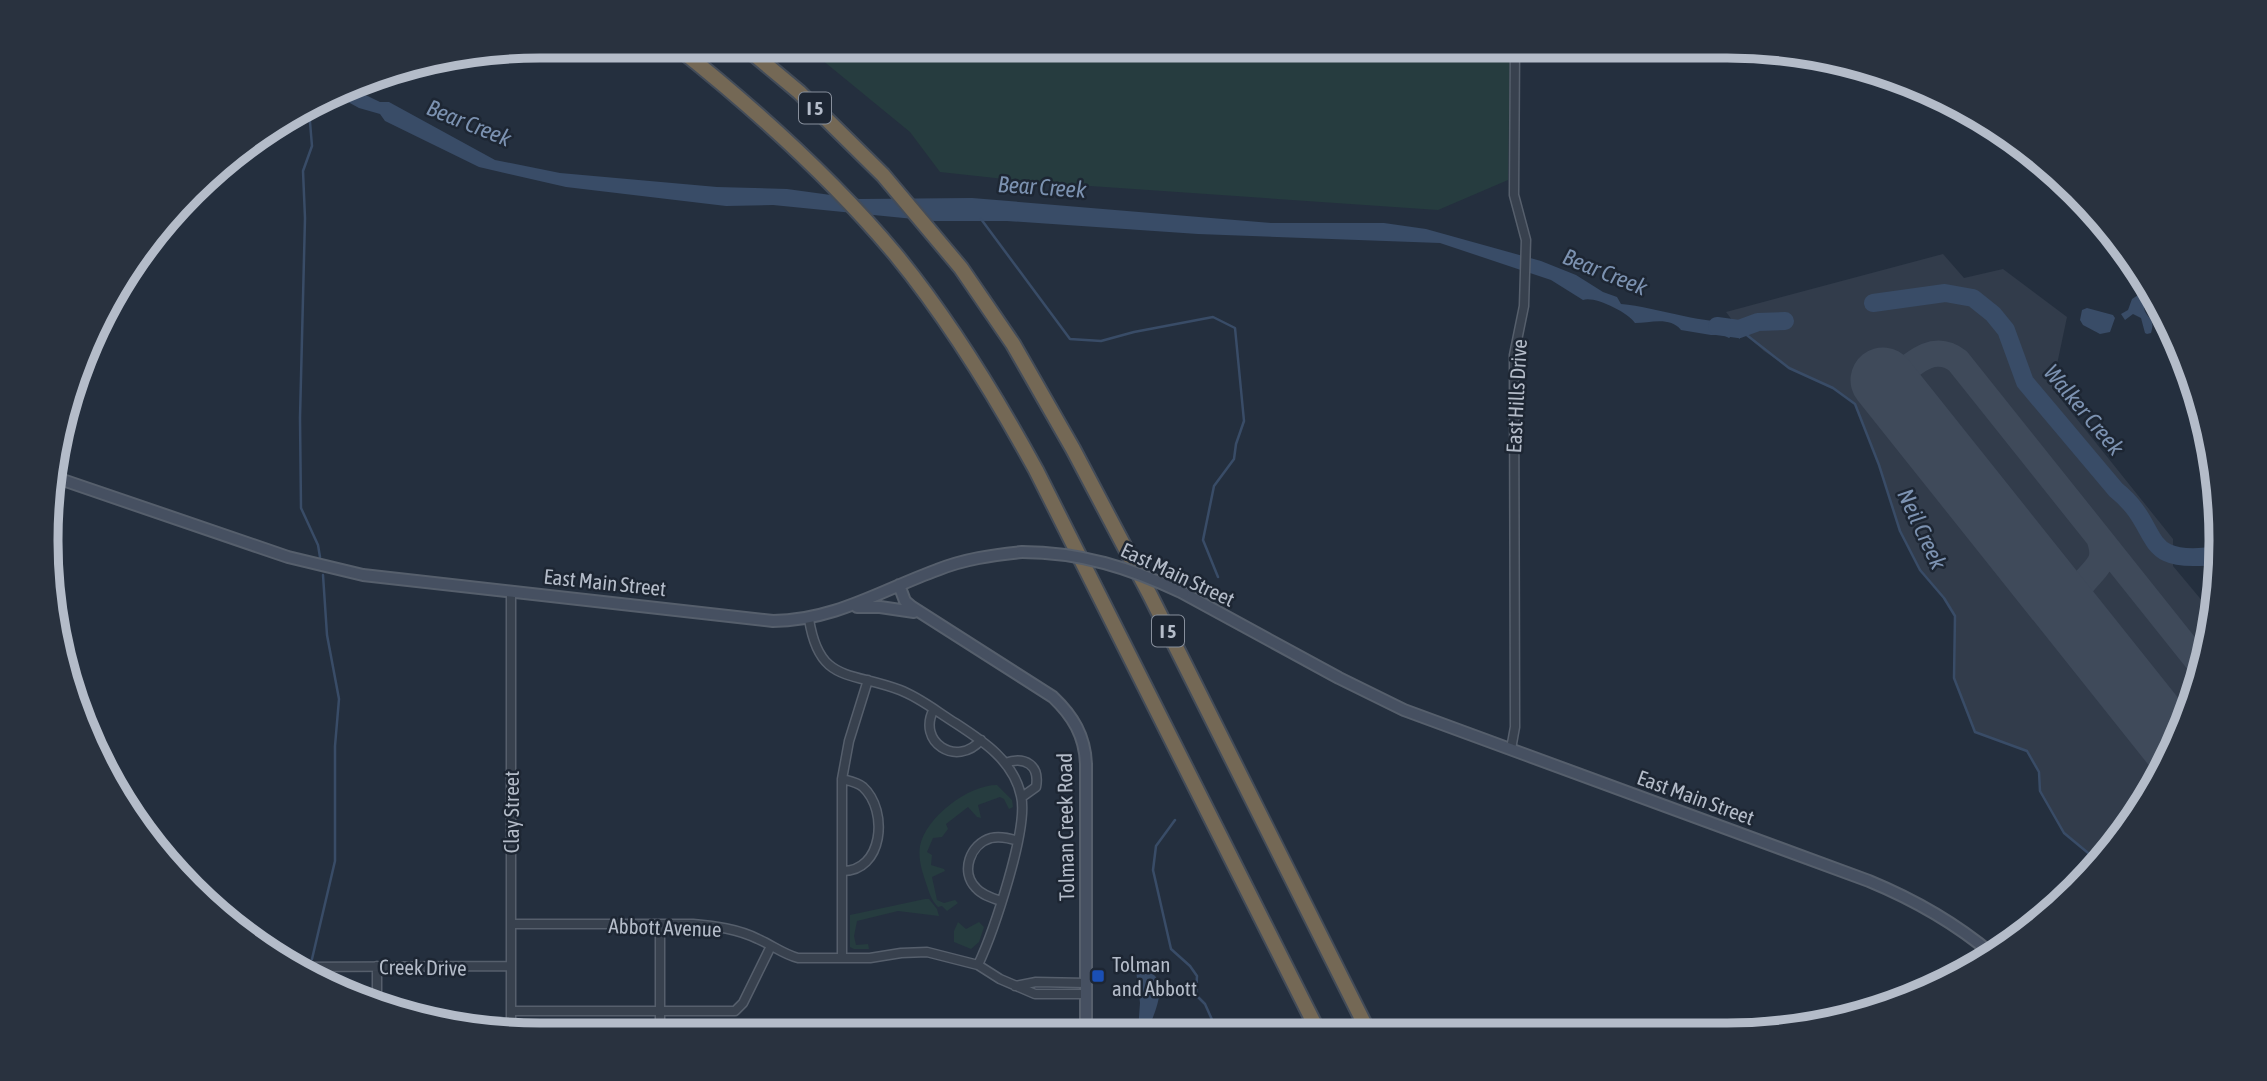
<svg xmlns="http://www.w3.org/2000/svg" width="2267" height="1081" font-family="'Asap Condensed',sans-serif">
<rect width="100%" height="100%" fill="#242f3e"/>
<path fill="#323c4b" d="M1943,254L1964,278L2003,269L2067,317L2052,388L2173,539V566L2214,615L2212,637L2184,730L2119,842L2099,862L2064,833L2040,791L2039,772L2027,751L1975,732L1954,678L1955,616L1944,598L1920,570L1900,531L1879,465L1855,404L1833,388L1789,368L1764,351L1739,329L1726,312Z"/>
<path fill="#263c3f" d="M805,46H1510L1508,180L1438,210L1032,182L940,172L910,132Z
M997,785L1012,800L1013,807L1009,809L1004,799L1000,797L978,805L981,818L977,817L968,807L946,824L948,829L942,837L933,838L927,852L932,855L931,865L944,869L945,871L932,877L937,900L944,903L955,900L958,903L947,911L942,906L938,907C931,900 929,892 926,883C922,871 918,859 920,846C926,817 968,785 997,785Z
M925,899H929L937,909L939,916L898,911L857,921L854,936L856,945L868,944L869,949H854L850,947V915Z
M958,922L966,929L979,922L984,927L979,942L971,949L954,942V931Z"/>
<path fill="#394c67" d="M351,88L380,102H389L495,160L560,173L717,187L787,189L860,199L972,198L1271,223H1384L1426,229L1541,261L1576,275L1603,292L1617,297L1621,304C1661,308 1700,324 1738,322L1740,339L1733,335L1729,338L1723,335H1711L1681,330C1670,316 1650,323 1635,323C1627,312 1595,296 1583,300L1551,280L1440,243L1198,234L1007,221H934L773,205L726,206L566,187L479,167L385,121L380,114L359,108L337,96Z
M2149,288C2156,298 2147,300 2144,308C2146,319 2156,317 2151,333L2147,334L2145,333L2141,318L2133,314L2125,320L2121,314L2128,310L2132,299Z
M2087,308L2113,315L2115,318L2110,332L2100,334L2083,325L2080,320L2082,310Z
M1136,970C1176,969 1155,1014 1146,1033L1138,1031L1140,1003Z"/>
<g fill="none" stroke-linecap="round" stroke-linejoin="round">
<path stroke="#394c67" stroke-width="2.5" d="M309,110L312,146L303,171L305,218L300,418L301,508L318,545L320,557
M981,219L1070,339L1101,341L1134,332L1213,317L1235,328L1244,421L1236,444L1234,459L1214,486L1203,540L1218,577
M1739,329L1789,368L1833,388L1855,404L1879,465L1900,531L1920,570L1944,598L1955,616L1954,678L1975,732L2027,751L2039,772L2040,791L2064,833L2099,862
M1175,820L1156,846L1153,870L1171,949L1190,966L1197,976L1196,995L1205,1004L1218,1033
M312,959L335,861V746L339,699L327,635L323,575
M309,974V975"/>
<path stroke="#394c67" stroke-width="18" d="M1873,303L1945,293L1973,298L1993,314L2006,330L2025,382L2116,490C2165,529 2135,567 2220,555
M1717,326L1739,329L1758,322L1785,321"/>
<path stroke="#3f4a5a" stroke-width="26" d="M1887,385C1908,369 1931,340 1958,361L2203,668
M2040,578C2055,587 2068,591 2084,582
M2083,632C2077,616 2072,597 2084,582C2097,566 2108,562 2099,538"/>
<path stroke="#3f4a5a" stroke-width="65" d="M1883,380L2175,746"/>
<g stroke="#565f6c" stroke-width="11">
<path id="street" d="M809,619C819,683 849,671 900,690C916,696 931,707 946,717C976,737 1013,757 1021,796C1029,828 993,933 978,965
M934,709C916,742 957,768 981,740
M1511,749L1515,727L1514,355L1524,306L1526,240L1514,195L1515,46
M1005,763C1025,756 1040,765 1036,787L1022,797
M842,871C883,872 889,811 863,787C857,782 850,781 842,779
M1001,901C992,898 982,895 976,888C960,872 970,844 991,838C1000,836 1009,838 1018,841
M511,924H693C715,926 738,929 758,939C772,945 783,954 798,958H870L901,953L927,952L978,965L1000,979L1035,994H1086
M660,925V1035
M842,957V779L849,741L868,680
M293,967L511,966
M1015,986L1036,982L1086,983
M377,1006V966
M511,1011H735L743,1003L771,946
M511,1033V592"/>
</g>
<g stroke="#565f6c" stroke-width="14">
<path id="secondary" d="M54,477L288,557L363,575L773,621C833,621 882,590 937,570C964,559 993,555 1022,552
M899,585L905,601L912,607L1053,697C1073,716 1085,736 1086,764V1034
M1183,593L1339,678L1404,710L1869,881C1915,900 1954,922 1992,954
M857,607H880L914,612"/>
</g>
<g stroke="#434c59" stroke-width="18">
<path id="highway" d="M676,46C755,109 831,177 896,255C950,321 995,395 1036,470L1319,1033
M744,46L799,92L883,175L961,268L1013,344L1073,449L1150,595L1369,1033"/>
</g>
<use href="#street" stroke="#38414e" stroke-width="8"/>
<use href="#secondary" stroke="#465061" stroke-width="10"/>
<use href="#highway" stroke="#746855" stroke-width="14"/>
<g stroke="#565f6c" stroke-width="14" stroke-linecap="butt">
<path id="secondary-bridge" d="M1022,552C1080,552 1131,568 1183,593"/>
</g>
<use href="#secondary-bridge" stroke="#465061" stroke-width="10"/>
</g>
<rect fill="#1a4fb4" stroke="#1d2633" stroke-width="2.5" x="1091" y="969" width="14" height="14" rx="3.5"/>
<g text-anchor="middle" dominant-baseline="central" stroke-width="5" stroke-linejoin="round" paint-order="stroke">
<g fill="#1d2633" stroke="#878f9c" stroke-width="2">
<rect x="799" y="92.5" width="32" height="31" rx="5"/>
<rect x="1152" y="615.5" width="32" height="31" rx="5"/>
</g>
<g font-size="19" font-weight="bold" fill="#b4bcc9">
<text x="815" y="108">I 5</text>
<text x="1168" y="631">I 5</text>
</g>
<g font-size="21" fill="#b4bcc9" stroke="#1d2633">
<text transform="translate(1516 396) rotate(-87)">East Hills Drive</text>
<text transform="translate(1178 574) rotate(25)">East Main Street</text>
<text transform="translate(605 582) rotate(6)">East Main Street</text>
<text transform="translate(1696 797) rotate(20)">East Main Street</text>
<text transform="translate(511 812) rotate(-90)">Clay Street</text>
<text transform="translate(1065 827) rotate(-91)">Tolman Creek Road</text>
<text transform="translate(665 927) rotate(2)">Abbott Avenue</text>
<text transform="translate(423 967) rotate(1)">Creek Drive</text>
</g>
<g font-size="21" fill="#b4bcc9" stroke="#1d2633" text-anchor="start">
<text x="1112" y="964">Tolman<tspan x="1112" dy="24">and Abbott</tspan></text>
</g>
<g font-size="23" font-style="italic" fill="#7c92b1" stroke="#1d2633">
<text transform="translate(469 123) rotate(22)">Bear Creek</text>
<text transform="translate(1042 187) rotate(4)">Bear Creek</text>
<text transform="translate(1605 272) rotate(22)">Bear Creek</text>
<text transform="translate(2084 410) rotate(50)">Walker Creek</text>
<text transform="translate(1922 529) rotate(65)">Neil Creek</text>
</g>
</g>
<path d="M0 0H2267V1081H0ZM540 58H1727A482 482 0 0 1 2209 540V541A482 482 0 0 1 1727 1023H540A482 482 0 0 1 58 541V540A482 482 0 0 1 540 58Z" fill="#29323f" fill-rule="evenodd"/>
<path fill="none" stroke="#b4bcc9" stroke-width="9" d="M540 58H1727A482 482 0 0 1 2209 540V541A482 482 0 0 1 1727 1023H540A482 482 0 0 1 58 541V540A482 482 0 0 1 540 58Z"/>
</svg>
